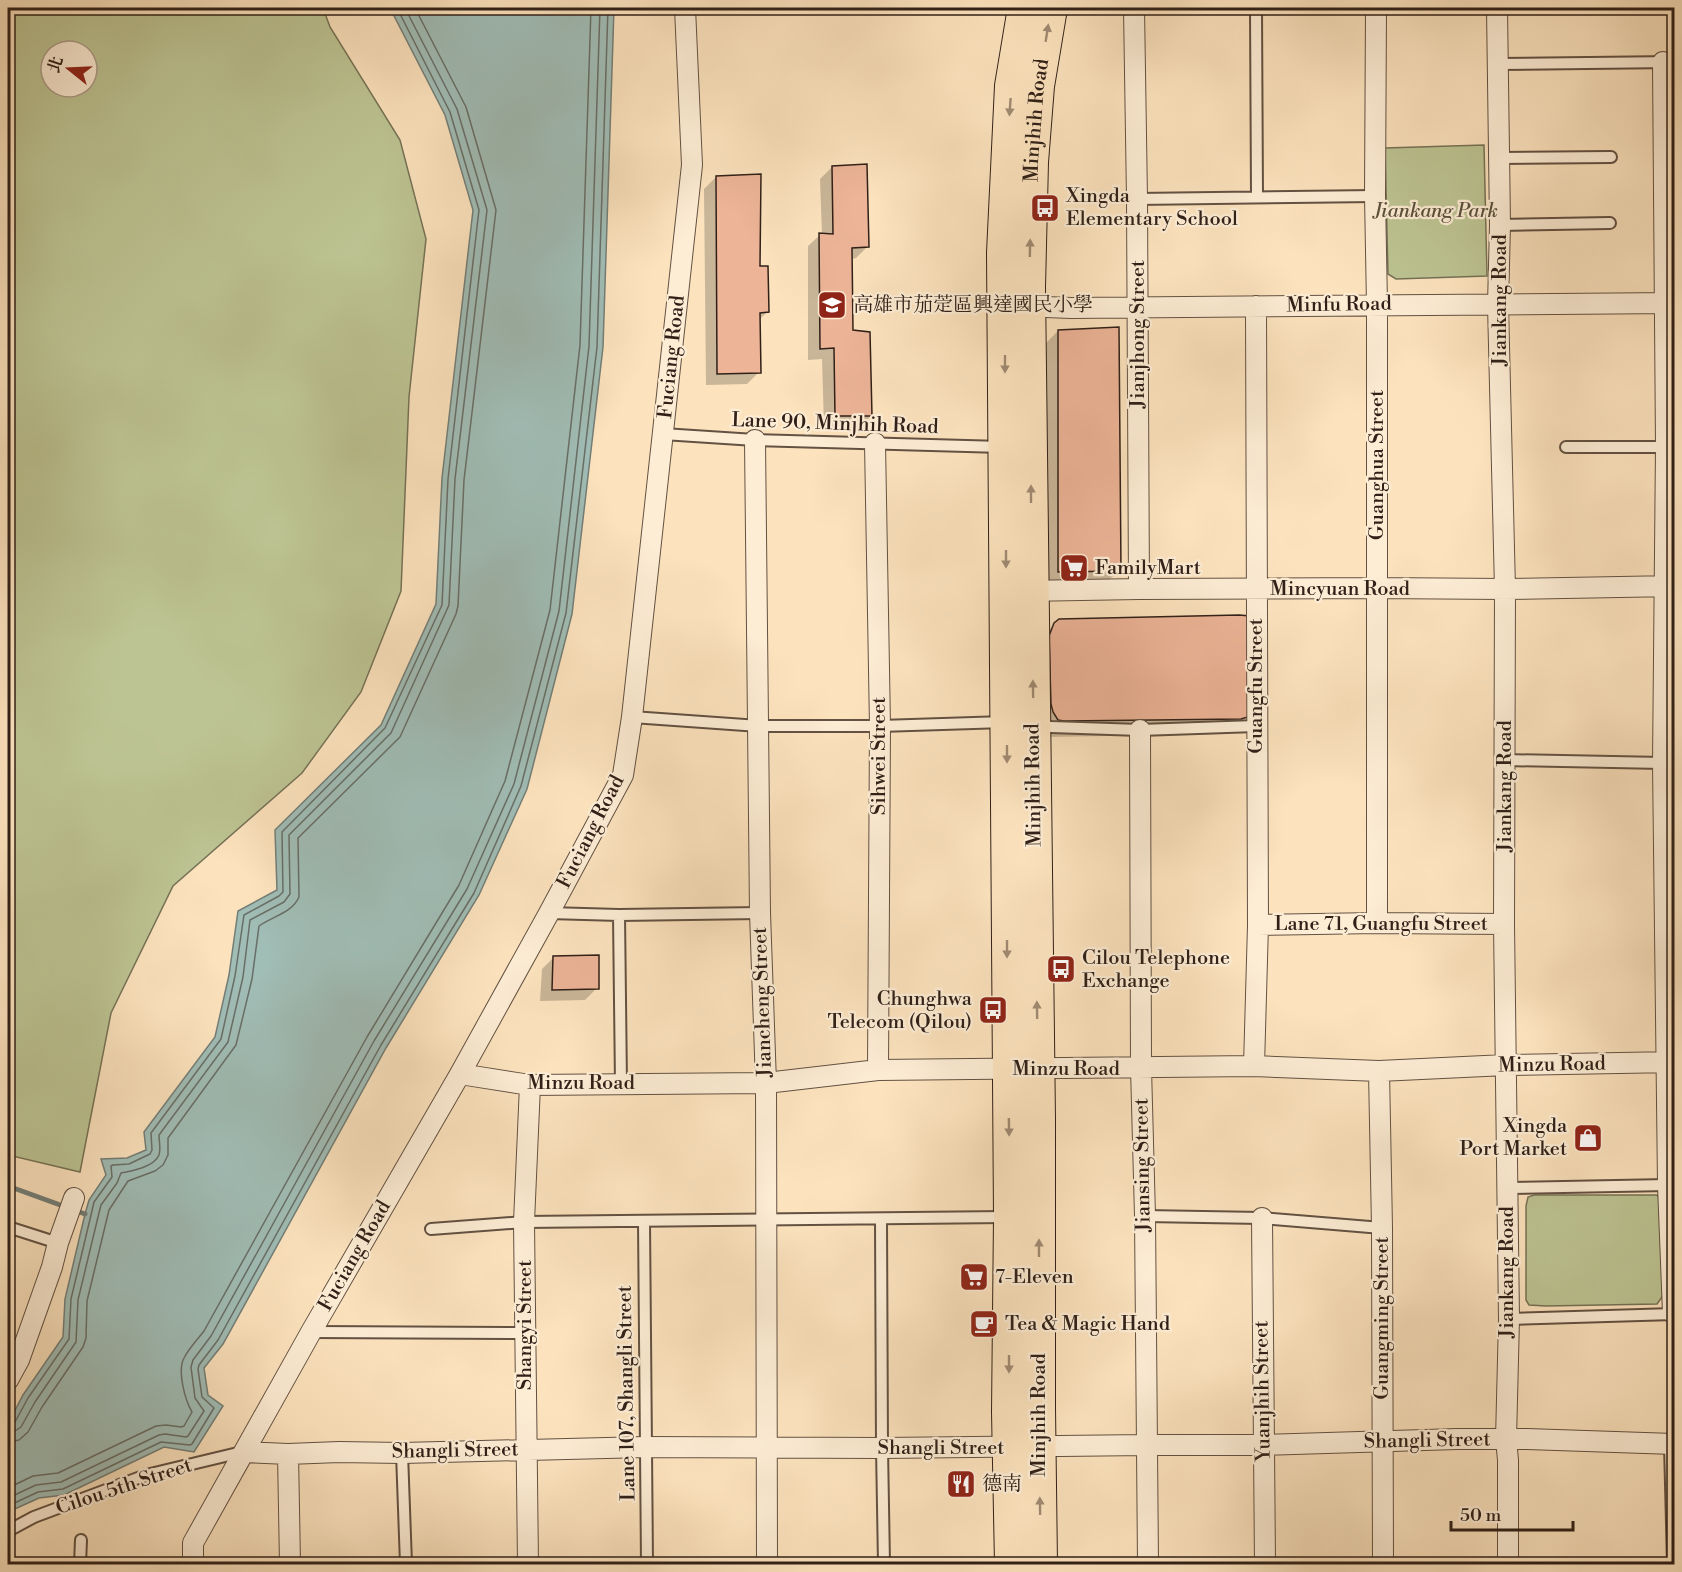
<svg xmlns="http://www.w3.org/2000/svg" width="1682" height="1572" font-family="'Libre Bodoni','Noto Serif TC',serif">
<rect width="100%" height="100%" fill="#fce3be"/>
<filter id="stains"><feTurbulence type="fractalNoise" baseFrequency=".00333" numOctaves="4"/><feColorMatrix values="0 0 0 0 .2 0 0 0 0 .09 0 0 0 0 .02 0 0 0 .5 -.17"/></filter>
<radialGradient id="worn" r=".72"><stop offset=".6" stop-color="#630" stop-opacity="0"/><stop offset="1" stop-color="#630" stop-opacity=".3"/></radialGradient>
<path fill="#bdc493" stroke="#767256" stroke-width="1.5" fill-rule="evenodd" d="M8,8H323L330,27L400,140L426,239L409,397L401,591L361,692L302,773L173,886L111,1013L80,1172L8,1155ZM51,51H87V87H51Z
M1484,145L1487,276L1396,279L1388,274L1385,148Z
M1534,1195H1657L1661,1202L1664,1287L1662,1297L1657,1304L1546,1306L1529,1305L1526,1300V1206L1528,1197Z"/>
<path fill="#a0bdb6" stroke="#737e77" stroke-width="1.5" d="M390,8H614L603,347L572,614L527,789L479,895L386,1048L223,1344L204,1368L208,1395L223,1406L194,1452L164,1447L64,1495L39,1498L8,1512V1424L23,1395L63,1337L65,1299L85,1214L89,1200L106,1175L101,1159L127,1158L146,1150L144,1132L215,1037L229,975L238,911L277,890L275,830L381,725L436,604L442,478L473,210L445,115Z"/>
<path fill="#0003" d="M832,167L868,246L856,258L851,259L852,332L871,416L859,428L824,427L822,359L808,360V246L820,235H822L820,179Z
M716,177L759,268L768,311L758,321L759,372L747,384L706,385L704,189Z
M1058,331L1119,570L1095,594L1035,596L1034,355Z
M1055,624L1247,716L1230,732L1223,734L1047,737L1039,641Z
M554,957L597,988L585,1000L540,1001L542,969Z"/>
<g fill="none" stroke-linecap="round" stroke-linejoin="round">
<path stroke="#686e67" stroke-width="1.5" d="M8,1425L15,1422L28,1398L69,1339L71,1299L91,1215L94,1202L112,1177L111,1166L113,1165L129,1164L150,1154L152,1150L151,1133L221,1039L235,976L244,915L279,896L283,892L282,832L385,728L442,605L448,479L479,210L450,112L397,8
M8,1433L15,1431L21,1427L35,1402L76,1342L78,1300L98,1217L101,1205L117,1183L121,1173C132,1171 154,1167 159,1155C161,1149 159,1141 159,1135L228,1042L243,977L250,920L284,902L290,894L289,835L391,733L449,605L455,479L487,210L457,109L405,8
M8,1442L19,1440L28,1432L42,1407L83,1347L86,1338L87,1301L109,1210L128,1181L155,1171L163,1165L168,1155V1138L236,1045L252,979L259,926C273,916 292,913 299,897L298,838L400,737L456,614L458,606L464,480L496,210L466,107L415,8
M8,1488L33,1476L58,1473L156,1426L166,1425L181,1427L184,1426L192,1412C185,1400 177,1371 184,1358C189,1348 197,1340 204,1331L367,1037L459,885L505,781L550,610L580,345L591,8
M8,1498L36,1485L61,1482L159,1435L165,1434L186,1437L188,1436L204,1411L195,1398L191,1367L193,1360L211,1336L374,1041L467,889L514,784L559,611L589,346L600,8
M8,1506L38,1492L63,1489L161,1442L190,1445L192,1444L214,1408L202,1397L198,1369L199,1365L218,1340L381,1045L474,893L521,786L566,613L597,347L608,8"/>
<path stroke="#737e77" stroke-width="5" d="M8,1186L85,1214"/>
</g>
<path fill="#edb497" stroke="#302018" stroke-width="1.5" d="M867,164L869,247L852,248L853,330L870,332L872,416H835L834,348L820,349L819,233L833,234L832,166Z
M761,174L760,266H768L769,312L760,313L761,373L717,374L716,176Z
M1119,327L1121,571L1058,572V330Z
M1239,615L1250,616L1248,717L1241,719L1064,721L1058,720L1053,712L1051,704L1049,636L1054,623L1059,619Z
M599,955V989L552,990L553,956Z"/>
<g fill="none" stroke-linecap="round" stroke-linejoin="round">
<g stroke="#635142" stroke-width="14">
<path id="service" d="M1256,8L1257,197
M1498,64L1674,62
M1499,158L1611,157
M1137,199L1375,196
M1500,225L1610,223
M663,434L755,440L1002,447
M1566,447H1666
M632,717L759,726H880L1005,722
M1038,724L1051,727L1140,730L1256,726
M1505,760L1663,763
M549,913L619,915L760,913
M619,915L621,1084
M1507,1188L1668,1185
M1145,1216L1262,1218L1382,1228
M881,1219L882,1448L884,1564
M644,1221L647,1564
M8,1227L58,1243
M431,1229L524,1222L1006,1217
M1509,1319L1674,1314
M311,1332L525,1333
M8,1345L22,1351
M1670,1444L1673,1564
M402,1453L406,1564
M8,1531L34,1517L146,1475L242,1452
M80,1564L81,1540"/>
</g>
<g stroke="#635142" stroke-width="22">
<path id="minor" d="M1134,8L1137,199L1139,589
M1376,8L1375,196L1377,305V923
M1497,8L1500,225L1498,305L1505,589L1504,924L1509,1319L1506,1439L1508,1460V1564
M1663,62L1666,447L1663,763L1668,1185L1673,1313
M1020,306L1071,308L1674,303
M755,440L760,913L766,1083L767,1564
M875,443L880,726L878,1070
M1024,591L1139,589L1377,588L1505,589L1674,586
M1140,730L1141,1068L1145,1216L1148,1564
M1258,925L1377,923L1504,924
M1254,1066L1258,925L1256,306
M1379,1071L1382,1228L1383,1564
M460,1074L530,1085L766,1083L878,1070L1254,1066L1379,1071L1506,1065L1674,1062
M1262,1218L1265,1564
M8,1380L19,1360L52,1267L58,1243L74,1198
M244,1452L288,1454L339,1452L402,1453L646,1447L882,1448L1146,1445H1263L1457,1439H1527L1674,1444
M288,1454L290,1564
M193,1564V1543L311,1332L460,1074L549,913L623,775L632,717L692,165L685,8
M528,1564L524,1222L530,1085"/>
</g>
<g stroke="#302018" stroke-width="34">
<g id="primary">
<path d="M1011,1564L1008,1412L1010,1217L1003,253L1011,86L1024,8"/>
<path id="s1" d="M1041,1564L1039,1408V1120L1029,287L1032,162L1038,86L1051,8"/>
</g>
</g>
<use href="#service" stroke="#fdedd5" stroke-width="10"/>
<use href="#minor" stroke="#fdedd5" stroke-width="20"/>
<use href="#primary" stroke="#fce3be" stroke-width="32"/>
</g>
<defs><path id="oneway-solid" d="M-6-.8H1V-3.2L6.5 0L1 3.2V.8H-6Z" transform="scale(1.5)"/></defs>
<g fill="#a08b73">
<use href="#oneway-solid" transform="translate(1047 33) rotate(-81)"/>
<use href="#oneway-solid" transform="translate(1010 107) rotate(94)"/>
<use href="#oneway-solid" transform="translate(1030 248) rotate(-89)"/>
<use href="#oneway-solid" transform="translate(1005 364) rotate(90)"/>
<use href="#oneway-solid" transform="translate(1031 494) rotate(-90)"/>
<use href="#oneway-solid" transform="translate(1006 559) rotate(90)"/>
<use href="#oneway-solid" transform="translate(1033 689) rotate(-91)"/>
<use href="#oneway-solid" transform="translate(1007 754) rotate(90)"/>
<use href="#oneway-solid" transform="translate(1007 949) rotate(90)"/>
<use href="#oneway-solid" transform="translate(1037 1010) rotate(-91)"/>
<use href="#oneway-solid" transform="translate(1009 1127) rotate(89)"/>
<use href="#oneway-solid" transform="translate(1039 1248) rotate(-90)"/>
<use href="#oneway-solid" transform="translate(1009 1364) rotate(90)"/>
<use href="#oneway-solid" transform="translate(1040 1506) rotate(-91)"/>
</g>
<defs>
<g id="bus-square" transform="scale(1.5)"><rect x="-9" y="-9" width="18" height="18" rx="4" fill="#8f2418" stroke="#fdedd5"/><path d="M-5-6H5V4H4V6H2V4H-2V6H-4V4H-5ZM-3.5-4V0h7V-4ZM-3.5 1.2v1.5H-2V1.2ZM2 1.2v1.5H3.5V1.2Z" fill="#fff"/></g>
<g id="school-square" transform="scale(1.5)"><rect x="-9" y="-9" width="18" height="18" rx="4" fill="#8f2418" stroke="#fdedd5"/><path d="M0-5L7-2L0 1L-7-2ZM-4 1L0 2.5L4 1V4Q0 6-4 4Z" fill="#fff"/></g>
<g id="supermarket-square" transform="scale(1.5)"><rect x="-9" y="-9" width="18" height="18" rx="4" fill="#8f2418" stroke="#fdedd5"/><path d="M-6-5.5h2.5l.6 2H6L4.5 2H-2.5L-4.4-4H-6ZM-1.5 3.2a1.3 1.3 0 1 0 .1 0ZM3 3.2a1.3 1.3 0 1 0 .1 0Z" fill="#fff"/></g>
<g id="shop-square" transform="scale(1.5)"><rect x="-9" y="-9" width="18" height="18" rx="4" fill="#8f2418" stroke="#fdedd5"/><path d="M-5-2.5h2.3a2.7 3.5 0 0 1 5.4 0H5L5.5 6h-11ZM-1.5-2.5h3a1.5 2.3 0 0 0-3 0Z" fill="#fff"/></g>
<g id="cafe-square" transform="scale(1.5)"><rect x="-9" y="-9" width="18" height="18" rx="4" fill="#8f2418" stroke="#fdedd5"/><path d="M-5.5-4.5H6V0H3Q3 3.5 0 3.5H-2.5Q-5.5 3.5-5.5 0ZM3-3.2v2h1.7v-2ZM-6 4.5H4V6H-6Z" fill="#fff"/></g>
<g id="restaurant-square" transform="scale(1.5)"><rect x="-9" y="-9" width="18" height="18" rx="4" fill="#8f2418" stroke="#fdedd5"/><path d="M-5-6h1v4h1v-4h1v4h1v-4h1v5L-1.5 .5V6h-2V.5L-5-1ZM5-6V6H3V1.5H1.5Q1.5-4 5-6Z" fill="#fff"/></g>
</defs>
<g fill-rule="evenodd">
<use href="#bus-square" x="1045" y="208"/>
<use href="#school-square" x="832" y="305"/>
<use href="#supermarket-square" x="1074" y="568"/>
<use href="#bus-square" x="1061" y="969"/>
<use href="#bus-square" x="993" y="1010"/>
<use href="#shop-square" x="1588" y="1138"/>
<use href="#supermarket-square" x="974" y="1277"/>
<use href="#cafe-square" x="984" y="1324"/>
<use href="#restaurant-square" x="961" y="1484"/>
</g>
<g text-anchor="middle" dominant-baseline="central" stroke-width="4.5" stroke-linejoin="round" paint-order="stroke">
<g font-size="20" fill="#302018" stroke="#fdedd5">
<text stroke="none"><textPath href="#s1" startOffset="1444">Minjhih Road</textPath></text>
<text transform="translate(1500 300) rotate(-90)">Jiankang Road</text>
<text transform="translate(1339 305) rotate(-1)">Minfu Road</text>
<text transform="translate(1138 334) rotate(-90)">Jianjhong Street</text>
<text transform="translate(672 357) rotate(-84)">Fuciang Road</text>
<text transform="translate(835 424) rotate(2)">Lane 90, Minjhih Road</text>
<text transform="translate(1377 465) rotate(-90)">Guanghua Street</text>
<text x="1340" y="589">Mincyuan Road</text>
<text transform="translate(1256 686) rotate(-90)">Guangfu Street</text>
<text transform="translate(879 756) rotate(-90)">Sihwei Street</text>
<text transform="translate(1034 785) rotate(-91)">Minjhih Road</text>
<text transform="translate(1505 786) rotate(-90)">Jiankang Road</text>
<text transform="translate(591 832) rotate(-63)">Fuciang Road</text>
<text x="1381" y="924">Lane 71, Guangfu Street</text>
<text transform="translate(763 1002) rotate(-92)">Jiancheng Street</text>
<text transform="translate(1552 1065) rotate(-1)">Minzu Road</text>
<text x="1066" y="1069">Minzu Road</text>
<text x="581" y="1083">Minzu Road</text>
<text transform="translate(1143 1165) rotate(-91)">Jiansing Street</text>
<text transform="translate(355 1256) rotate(-60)">Fuciang Road</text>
<text transform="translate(1507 1272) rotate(-90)">Jiankang Road</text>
<text transform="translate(1382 1318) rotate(-90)">Guangming Street</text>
<text transform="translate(525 1325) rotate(-90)">Shangyi Street</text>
<text transform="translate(1263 1391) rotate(-91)">Yuanjhih Street</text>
<text transform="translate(627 1393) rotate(-91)">Lane 107, Shangli Street</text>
<text transform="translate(1039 1415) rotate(-90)">Minjhih Road</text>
<text transform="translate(1427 1441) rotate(-1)">Shangli Street</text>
<text x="941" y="1448">Shangli Street</text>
<text transform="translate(455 1451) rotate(-1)">Shangli Street</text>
<text transform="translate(124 1487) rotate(-18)">Cilou 5th Street</text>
</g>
<g font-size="20" fill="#302018" stroke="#fdedd5" text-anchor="start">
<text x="1066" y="196">Xingda<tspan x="1066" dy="23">Elementary School</tspan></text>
<text x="853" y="305">高雄市茄萣區興達國民小學</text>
<text x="1095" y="568">FamilyMart</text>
<text x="1082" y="958">Cilou Telephone<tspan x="1082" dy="23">Exchange</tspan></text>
<text x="972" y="999" text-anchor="end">Chunghwa<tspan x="972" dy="23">Telecom (Qilou)</tspan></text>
<text x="1567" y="1126" text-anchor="end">Xingda<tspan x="1567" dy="23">Port Market</tspan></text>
<text x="995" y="1277">7-Eleven</text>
<text x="1005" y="1324">Tea &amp; Magic Hand</text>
<text x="982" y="1484">德南</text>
</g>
<g font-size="20" font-style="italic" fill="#5a513d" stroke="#fdedd5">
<text x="1436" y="211">Jiankang Park</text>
</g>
</g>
<rect width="1682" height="1572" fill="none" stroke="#fce3be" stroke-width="30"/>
<rect x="9" y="9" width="1664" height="1554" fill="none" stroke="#302018" stroke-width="3"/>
<rect x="15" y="15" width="1652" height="1542" fill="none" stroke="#302018" stroke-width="1.5"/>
<g transform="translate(69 69) rotate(288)"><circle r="28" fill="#fdedd5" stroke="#ab9b89" stroke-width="1.5"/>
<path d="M0-4.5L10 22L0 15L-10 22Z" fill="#8f2418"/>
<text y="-9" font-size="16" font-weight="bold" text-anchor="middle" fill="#302018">北</text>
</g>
<path d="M1451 1521v9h122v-9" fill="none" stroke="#302018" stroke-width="3"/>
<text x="1460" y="1521" font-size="18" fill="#302018" stroke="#fdedd5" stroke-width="4.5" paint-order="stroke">50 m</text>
<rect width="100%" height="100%" filter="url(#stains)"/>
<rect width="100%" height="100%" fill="url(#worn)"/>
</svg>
